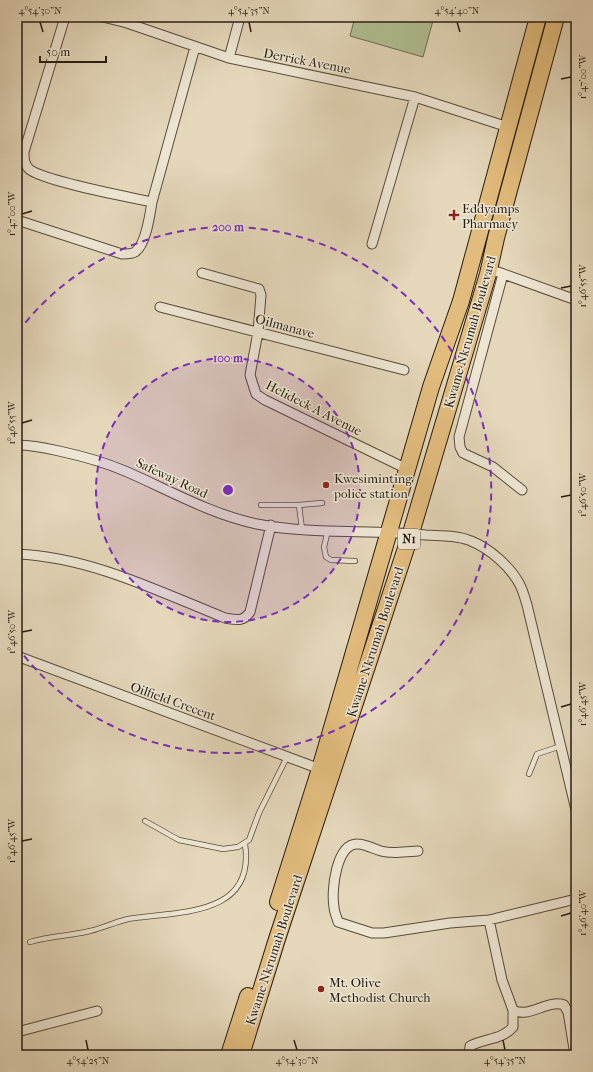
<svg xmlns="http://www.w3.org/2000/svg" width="593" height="1072" font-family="'IM FELL French Canon',serif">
<rect width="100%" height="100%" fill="#e4d7ba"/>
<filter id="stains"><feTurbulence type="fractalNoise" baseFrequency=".005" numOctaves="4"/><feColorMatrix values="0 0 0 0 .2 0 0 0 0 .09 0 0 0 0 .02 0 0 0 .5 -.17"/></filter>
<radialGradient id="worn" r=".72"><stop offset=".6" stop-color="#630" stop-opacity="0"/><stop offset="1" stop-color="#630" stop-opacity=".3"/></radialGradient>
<path fill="#b1bf92" stroke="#6c6e52" d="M355,17H434L423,57L350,36Z"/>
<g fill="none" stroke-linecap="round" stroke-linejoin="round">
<g stroke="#574c3c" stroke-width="6">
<path id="lane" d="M261,505H299
M302,529L299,505L322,503
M328,530L324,547L326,557L331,560L355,561
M529,774L537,754L561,746
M145,821L179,840L223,849L238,847L249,840L259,813L287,757
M30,942C50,936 70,936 90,931C103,928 115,922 128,919C176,911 256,918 245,844"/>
</g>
<g stroke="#574c3c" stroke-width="11">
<path id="street" d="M65,17L24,152C24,158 24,164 29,169C43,181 129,197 152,202
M103,17L127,23L229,58L415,97L508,127
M229,58L240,17
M17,220L122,254C126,254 132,254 135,252C146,245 150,214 152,202L195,47
M372,244L415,97
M498,272L576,300
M202,273L259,289L261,295L258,332L250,375L256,394L265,400L407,469
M503,274L459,437L460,447L463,453L493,467L522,490
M160,307L404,370
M17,445C30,445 46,448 59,451C82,456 104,462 125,471C169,490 210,514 257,524C312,535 371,529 426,535C440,536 458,535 471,541C489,548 511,567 520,585C523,591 525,598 527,605L576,810
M17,554C90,557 158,591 225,618C237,620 243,622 250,612L271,525
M17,656L320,769
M418,851C405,852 393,854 381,851C374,849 365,844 358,844C336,843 331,891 334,907C334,912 337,917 338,922L372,933H384L450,923L489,920L576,899
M489,920L502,980L513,1010C528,1019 548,999 564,1005L568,1012L575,1055
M17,1032L97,1011
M469,1055L470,1046C485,1038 502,1040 513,1027V1010"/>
</g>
<g stroke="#281e12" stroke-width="18">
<path id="highway" d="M278,902L320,769L431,387L461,301L538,17
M229,1055L248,996
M241,1055L277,939L411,533L488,274L496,238L556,17"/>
</g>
<use href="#lane" stroke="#ede5d2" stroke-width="4.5"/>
<use href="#street" stroke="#ede5d2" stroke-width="9"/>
<use href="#highway" stroke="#e2bc7d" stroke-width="16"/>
</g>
<path fill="none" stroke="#281e12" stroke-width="1.5" d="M40,22L43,32M249,22L251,32M457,22L460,32M561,79L571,77M22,214L32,211M561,288L571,286M22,423L32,420M561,497L571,495M22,632L32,630M561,707L571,704M22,841L32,839M561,916L571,913M86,1040L88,1050M294,1040L297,1050M503,1040L505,1050"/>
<circle cx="228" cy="490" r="132" fill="#7b2cbf" fill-opacity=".12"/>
<g fill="none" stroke="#7b2cbf" stroke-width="2" stroke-dasharray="7 5">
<circle cx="228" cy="490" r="132"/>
<path d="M18 332A263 263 0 1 1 18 648"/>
</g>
<g fill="#8f2418" stroke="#ede5d2" stroke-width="1.5">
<path d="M452 209h4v4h4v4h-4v4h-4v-4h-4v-4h4z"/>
<circle cx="326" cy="485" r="4"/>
<circle cx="321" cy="989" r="4"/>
</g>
<g text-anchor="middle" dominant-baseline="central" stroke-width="3" stroke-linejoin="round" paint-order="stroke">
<rect fill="#ede5d2" stroke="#635a4c" stroke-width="1" x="398" y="529" width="22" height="20" rx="3"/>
<g font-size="12" font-weight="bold" fill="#281e12">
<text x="409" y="539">N1</text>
</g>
<g font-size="13" fill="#281e12" stroke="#ede5d2">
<text transform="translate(307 61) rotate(11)">Derrick Avenue</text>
<text transform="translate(285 326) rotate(15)">Oilmanave</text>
<text transform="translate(470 332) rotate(-74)">Kwame Nkrumah Boulevard</text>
<text transform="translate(314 408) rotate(27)">Helideck A Avenue</text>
<text transform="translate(172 478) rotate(25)">Safeway Road</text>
<text transform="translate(375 642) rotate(-72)">Kwame Nkrumah Boulevard</text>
<text transform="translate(173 701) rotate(20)">Oilfield Crecent</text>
<text transform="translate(274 950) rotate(-72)">Kwame Nkrumah Boulevard</text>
</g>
<g font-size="13" fill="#281e12" stroke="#ede5d2" text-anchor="start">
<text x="462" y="208">Eddyamps<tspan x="462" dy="15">Pharmacy</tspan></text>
<text x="334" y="478">Kwesiminting<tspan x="334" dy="15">police station</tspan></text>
<text x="329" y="982">Mt. Olive<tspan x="329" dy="15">Methodist Church</tspan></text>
</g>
</g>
<circle cx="228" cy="490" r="6" fill="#7b2cbf" stroke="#ede5d2" stroke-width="2"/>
<g font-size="12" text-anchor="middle" font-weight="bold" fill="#7b2cbf" stroke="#ede5d2" stroke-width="3" stroke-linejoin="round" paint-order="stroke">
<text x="228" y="231">200 m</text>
<text x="228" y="362">100 m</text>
</g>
<rect width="593" height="1072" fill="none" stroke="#e4d7ba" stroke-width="44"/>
<path d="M40 56v6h66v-6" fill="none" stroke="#281e12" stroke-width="2"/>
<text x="46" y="56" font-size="12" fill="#281e12" stroke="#ede5d2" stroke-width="3" paint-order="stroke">50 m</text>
<rect x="22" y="22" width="549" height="1028" fill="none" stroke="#281e12" stroke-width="1.5"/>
<g font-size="10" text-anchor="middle" fill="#281e12">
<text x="40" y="14">4°54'30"N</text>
<text x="249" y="14">4°54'35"N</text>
<text x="457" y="14">4°54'40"N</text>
<text transform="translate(582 77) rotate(-90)" y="4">1°47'00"W</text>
<text transform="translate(11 214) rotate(-90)" y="4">1°47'00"W</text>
<text transform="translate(582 286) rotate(-90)" y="4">1°46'55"W</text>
<text transform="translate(11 423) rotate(-90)" y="4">1°46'55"W</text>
<text transform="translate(582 495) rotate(-90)" y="4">1°46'50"W</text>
<text transform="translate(11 632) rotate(-90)" y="4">1°46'50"W</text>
<text transform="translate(582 704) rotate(-90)" y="4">1°46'45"W</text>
<text transform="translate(11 841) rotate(-90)" y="4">1°46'45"W</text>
<text transform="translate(582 913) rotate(-90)" y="4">1°46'40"W</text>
<text x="88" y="1064">4°54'25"N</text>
<text x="297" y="1064">4°54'30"N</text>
<text x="505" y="1064">4°54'35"N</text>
</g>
<rect width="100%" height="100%" filter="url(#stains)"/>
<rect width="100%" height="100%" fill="url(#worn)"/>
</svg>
